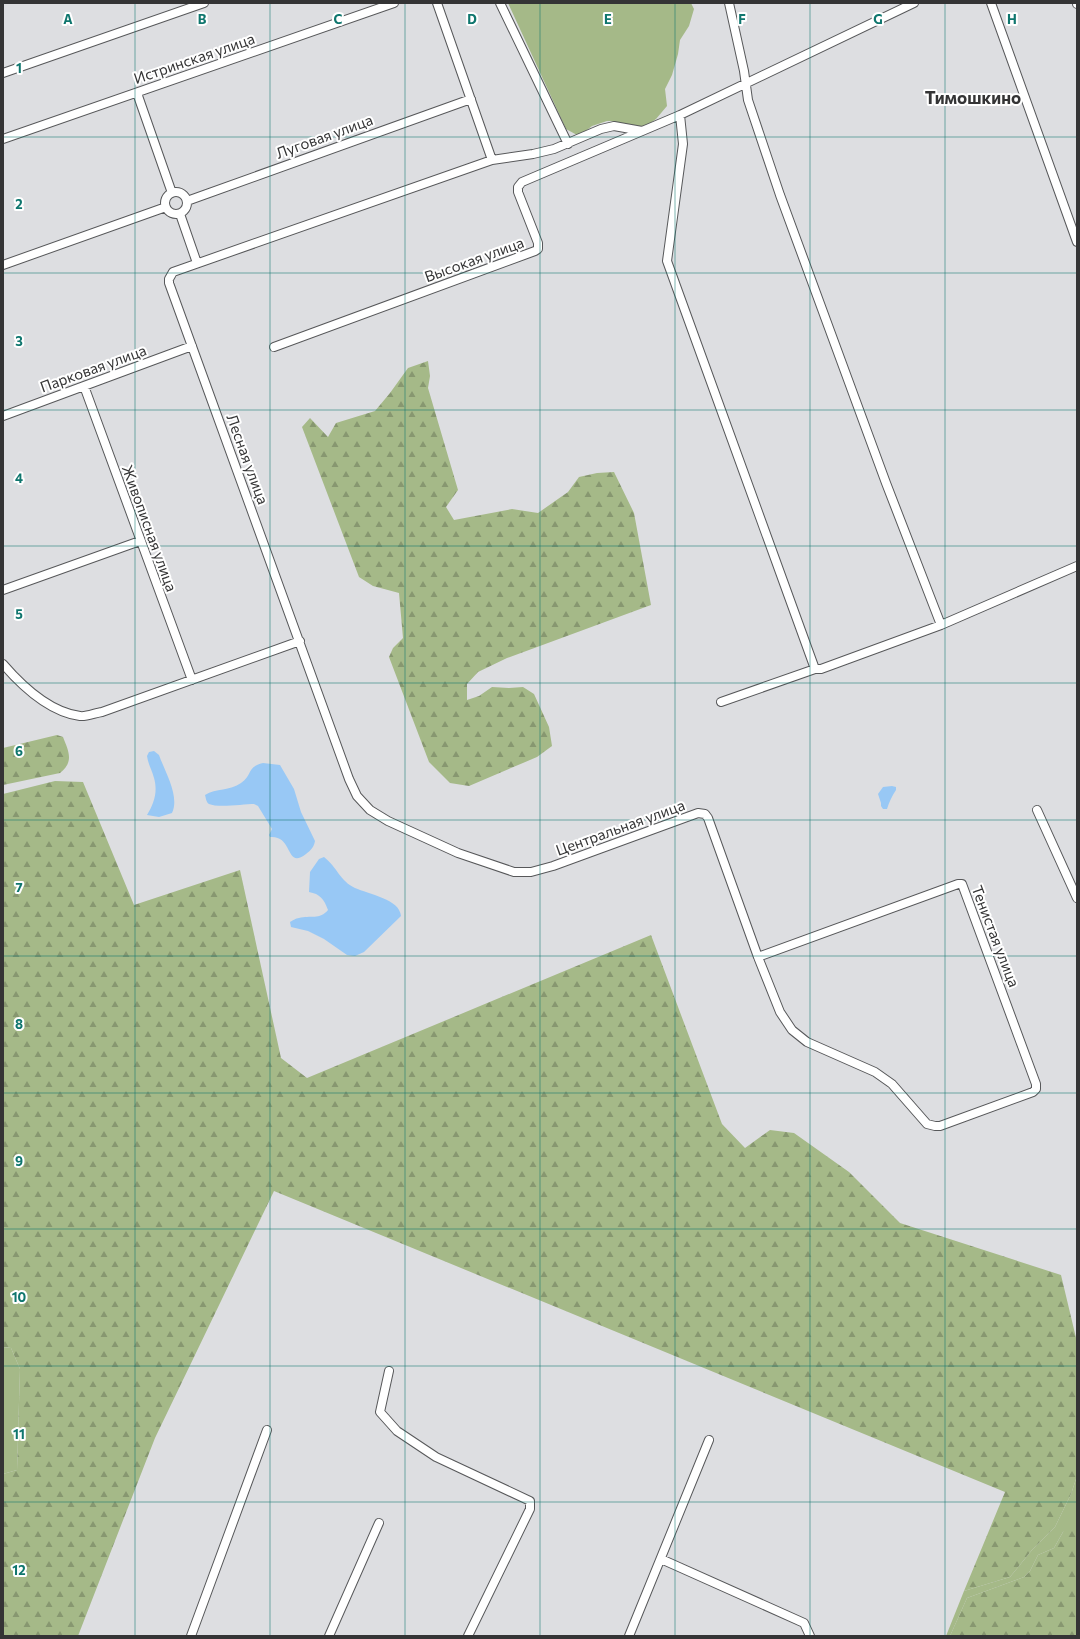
<svg xmlns="http://www.w3.org/2000/svg" width="1080" height="1639" font-family="Commissioner,sans-serif">
<defs>
<pattern id="forest-firs" width="22" height="20" patternUnits="userSpaceOnUse"><rect width="22" height="20" fill="#a5b988"/><path d="M5 1l3.5 6h-7zM16 11l3.5 6h-7z" fill="#879770"/></pattern>
</defs>
<rect width="100%" height="100%" fill="#dddee1"/>
<path fill="#a5b988" d="M508,3H691L694,9L689,26L680,40L678,54L672,75L665,89L667,106L656,119L649,124L637,128L628,127L611,121H607L592,126L582,134L577,135L566,129Z
M3,1347L11,1348L20,1369L17,1470L3,1474Z
M1077,1476V1531L1076,1528L1063,1532L1054,1548L1038,1555L1030,1571L1024,1577L967,1598L950,1636H946L964,1591L1010,1577L1032,1550L1055,1527L1071,1494Z"/>
<path fill="url(#forest-firs)" d="M428,361L430,376L428,388L458,490L446,507L454,520L512,509L538,513L568,492L579,477L597,473L614,472L634,513L651,605L507,658L478,672L467,684V700L479,696L492,687L509,688L523,687L534,694L549,727L552,746L537,757L469,786L450,783L429,762L389,657L393,648L403,638L399,593L373,586L359,577L302,427L310,418L328,437L336,423L375,411L390,393L408,368Z
M57,735L63,737C69,752 74,762 60,773L3,785V748Z
M55,781L83,782L134,905L240,870L281,1058L307,1078L651,935L722,1124L745,1148L770,1130L794,1133L849,1172L900,1223L1061,1275L1077,1342V1476L1071,1494L1055,1527L1032,1550L1010,1577L964,1591L1005,1492L274,1191L155,1438L78,1636H3V1474L17,1470L20,1369L11,1348L3,1347V794Z
M1069,1526L1077,1528V1636H950L967,1598L1024,1577L1030,1571L1038,1555L1054,1548L1063,1532Z"/>
<path fill="#98c8f5" d="M154,751L159,755C165,772 180,796 172,813L159,817L147,815C154,803 158,792 154,778C152,770 148,764 147,756L149,752Z
M263,763L280,765L294,789L301,812L315,841C314,847 311,850 306,854C285,870 294,835 270,837L269,835L272,829L258,806L254,804C244,804 218,808 209,804C206,802 206,798 205,795C216,788 230,791 241,783C253,775 246,767 263,763Z
M892,786L896,787V790C892,796 889,802 887,809H883L881,806V803L878,794L883,787Z
M324,857C337,867 340,881 355,888C368,894 400,899 401,916L364,952L355,956L347,955L324,939L308,931L291,927L290,922C292,921 296,918 299,918C310,915 320,920 328,910C324,899 320,894 309,892L310,872L319,859Z"/>
<g fill="none" stroke-linecap="round" stroke-linejoin="round">
<g stroke="#57585a" stroke-width="10">
<path id="street" d="M437,3L492,160
M500,3L568,144
M729,3L744,71L748,100L780,195L886,483L941,625
M991,3L1077,242
M1077,3V4
M3,73L204,3
M137,93L172,193
M680,115L683,144L667,261L815,669
M642,131L614,126L601,129L554,149L533,154L492,160L173,272L169,279V283L349,779L357,796L370,810L388,821L458,853L514,872H531L553,866L698,813L705,814L708,818L758,957L780,1012L792,1030L807,1042L875,1072L892,1084L927,1124L935,1126H940L1033,1092L1036,1089V1084L962,884H958L758,957
M3,139L394,3
M165 203a11 11 0 1 1 22 0a11 11 0 1 1-22 0Z
M187,201L471,99
M180,214L197,263
M3,265L166,207
M274,347L535,251L538,249V243L518,192V187L522,182L680,115L914,3
M84,386L192,680
M3,416L192,346
M3,590L140,541
M3,664C22,686 50,712 80,716C86,717 95,713 102,712L300,641
M721,702L815,669H821L941,625L1077,566
M1037,810L1077,898
M389,1371L380,1412L397,1431L436,1457L530,1501V1509L468,1636
M661,1559L804,1623L810,1636
M191,1636L267,1430
M329,1636L379,1523
M629,1636L709,1440"/>
</g>
<use href="#street" stroke="#fff" stroke-width="8"/>
</g>
<path fill="none" stroke="#0f766e" stroke-width="1" stroke-opacity="0.55" d="M135,3V1636M270,3V1636M405,3V1636M540,3V1636M675,3V1636M810,3V1636M945,3V1636M3,137H1077M3,273H1077M3,410H1077M3,546H1077M3,683H1077M3,820H1077M3,956H1077M3,1093H1077M3,1229H1077M3,1366H1077M3,1502H1077"/>
<g text-anchor="middle" dominant-baseline="central" stroke-width="4" stroke-linejoin="round" paint-order="stroke">
<g font-size="15" fill="#343435" stroke="#fff">
<text transform="translate(194 58) rotate(-19)">Истринская улица</text>
<text transform="translate(324 136) rotate(-20)">Луговая улица</text>
<text transform="translate(474 259) rotate(-20)">Высокая улица</text>
<text transform="translate(93 368) rotate(-20)">Парковая улица</text>
<text transform="translate(248 459) rotate(70)">Лесная улица</text>
<text transform="translate(150 528) rotate(70)">Живописная улица</text>
<text transform="translate(620 827) rotate(-20)">Центральная улица</text>
<text transform="translate(996 936) rotate(69)">Тенистая улица</text>
</g>
<g font-size="17" font-weight="bold" fill="#343435" stroke="#fff">
<text x="973" y="97">Тимошкино</text>
</g>
</g>
<g font-size="13" text-anchor="middle" font-weight="bold" fill="#0f766e" stroke="#fff" stroke-width="4" stroke-linejoin="round" paint-order="stroke">
<text x="68" y="24">A</text>
<text x="202" y="24">B</text>
<text x="338" y="24">C</text>
<text x="472" y="24">D</text>
<text x="608" y="24">E</text>
<text x="742" y="24">F</text>
<text x="878" y="24">G</text>
<text x="1012" y="24">H</text>
<text x="19" y="73">1</text>
<text x="19" y="209">2</text>
<text x="19" y="346">3</text>
<text x="19" y="483">4</text>
<text x="19" y="619">5</text>
<text x="19" y="756">6</text>
<text x="19" y="892">7</text>
<text x="19" y="1029">8</text>
<text x="19" y="1166">9</text>
<text x="19" y="1302">10</text>
<text x="19" y="1439">11</text>
<text x="19" y="1575">12</text>
</g>
<rect width="1080" height="1639" fill="none" stroke="#343435" stroke-width="8"/>
</svg>
